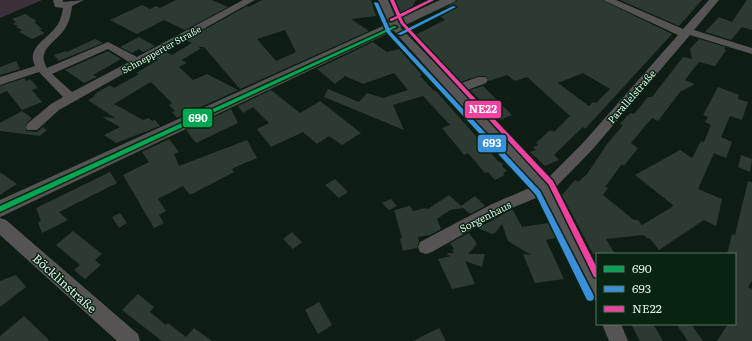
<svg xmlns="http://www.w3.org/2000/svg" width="752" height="341" font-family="Literata,serif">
<rect width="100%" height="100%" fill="#0d1d13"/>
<path fill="#3e303a" d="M0,0H42L0,18Z"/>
<path fill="#2d3a31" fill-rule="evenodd" d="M176,0H212L228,7L185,30L164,20L137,34L110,20L142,5L150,9L156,6L160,8Z
M262,0H371L376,16L351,19L369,31L240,89L204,47H199L200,49L182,60L187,63L179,67L193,80L207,74L238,90L177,118L172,112L175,111L169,105L172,103L151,82L114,104L143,120L149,118L152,121L155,120L160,126L116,143L104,135L120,127L102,117L115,118L88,100L95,96L94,95L98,92L110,85L114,88L139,74L136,73L158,60L155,58L166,52L172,55L192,43L186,40L247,6L249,7ZM285,30L296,52L276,61L257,39Z
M390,0H416L409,12L398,17Z
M458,0H602L672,34L585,129L583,127L554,155L559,160L545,166L530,152L536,150L533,147L538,145L536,143L550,130L554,132L570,116L527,77L515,81L507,75L489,81L486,76H478L460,82L415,35L445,20L438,15L449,10L445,8ZM583,73L610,89L596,103L593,102L589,106L558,83Z
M620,0H702L679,26Z
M747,0H752V30L742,27L731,40L705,32L719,17L732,22Z
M25,14L37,21L34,22L42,29L39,30L45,33L32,39L19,32L22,30L16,27L18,26L13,24L16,22L12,19Z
M139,37L155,46L143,52L139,49L132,53L120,47Z
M95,39L103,43L59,61L54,55L66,51L67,52Z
M699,39L726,47L724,49L726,50L715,66L699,62L685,80L695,84L680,92L658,121L652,118L646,125L631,143L638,148L624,166L622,164L605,187L608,188L603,195L634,220H638L642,225L672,207L673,205L635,175L680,150L692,158L701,141L704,142L711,125L705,122L708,117L703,115L718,87L739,95L738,99L748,102L742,120L730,116L721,137L732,142L726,158L714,153L698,189L722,199L716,226L704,220L659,250L651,240L643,235L606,239L615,254H593L562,195L575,180L578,182L587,174L607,144L623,125L620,124L627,116L631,113L634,114L648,97H652L683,57L692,59L690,49Z
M373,42L387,52L399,49L422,75L420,76L434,91H436L498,161L503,164L502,166L507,171L503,173L505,175L495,180L488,172L485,173L468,153L464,155L442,128L450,125L423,96L393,105L404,130L324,97L328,89L359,102L367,93L383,98L408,90L394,73L363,84L345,76L335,84L317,69Z
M108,51L121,59L93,75L97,77L84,83L65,70Z
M16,61L20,69L0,75V67Z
M25,78L26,81L30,79L38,88L32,90L42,102L22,110L7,91L0,94V86Z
M483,86L512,115L500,120L470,90Z
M271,90L300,113L320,101L361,133L342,145L329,136L317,144L303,132L271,147L257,129L269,123L253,107L243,113L238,106Z
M231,109L238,123L196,143L186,130Z
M22,111L32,118L26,124V131L37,132L43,127L47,130L40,136L0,131V123Z
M169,139L179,152L174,154L179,166L247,140L257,158L240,165L232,169L234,172L190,195L183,186L158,199L166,211L159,215L164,223L154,228L123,175L149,162L142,152Z
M741,155L752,159L750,172L738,167Z
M0,172L17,184L0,195Z
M110,172L117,183L59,212L68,220L42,233L38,222L41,221L36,208Z
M335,179L348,192L339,198L325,185Z
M748,181L752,182V281L748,287L752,289V341H717L728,324H735V254H727L732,234L735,235Z
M449,195L461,206L475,196L485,206L470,214L463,208L450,210L437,219L441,229L430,235L418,237L419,241L417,248L403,251L400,239L402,238L394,210L410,206L413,211L425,208L428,209Z
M391,199L397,206L389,210L382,203Z
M511,210H513L522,227L548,223L556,238L546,240L564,279L535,283L523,254L531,255L508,241L502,224L495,233L492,234L478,228Z
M120,213L127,223L119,228L112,217Z
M73,231L102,254L95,260L101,265L85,279L74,270L80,265L56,245Z
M292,232L302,242L293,249L283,239Z
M469,233L477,244L468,254H485L482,267L465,261L475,284L452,289L438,259L451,256L447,255L448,253H454L452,250L454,249L450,243Z
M16,275L26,287L0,307V281Z
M138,294L154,307L150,312L166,325L168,323L186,337L194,328L212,341H162L122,310Z
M319,302L332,325L318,334L305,310Z
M24,316L50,341H0V336Z
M631,324H653L663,341H640Z
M676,324H691L703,341H688Z
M439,328L446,341H413Z"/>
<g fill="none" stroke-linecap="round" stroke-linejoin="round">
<path fill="#555354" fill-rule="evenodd" d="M53,0H63V2L84,0L72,6C71,15 69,23 64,30C55,43 36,50 47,68L108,42L137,57L243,0H255L59,110L37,130H27L26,127L27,124L51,104L63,97L39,72L0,85V77L35,66C26,48 46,40 55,28C60,23 62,15 63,8L55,7ZM108,49L129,62L72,92L52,74Z
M378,0H388L399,26L456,85L478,77H486L488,80L486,83L462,92L546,180L582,144L678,35L603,0H616L683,29L709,0H719L694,30L752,48V54L690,35L592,150L553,190L597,275V301L591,299L541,196L502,212L432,252L426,254L420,252L418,247L420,242L492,204L534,186L392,29Z
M0,218L6,220L138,334L140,341H117L0,235Z
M602,324H621L628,341H609Z"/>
<path fill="#535453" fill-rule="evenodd" d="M440,0H456L454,2L0,217V200Z"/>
<g stroke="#072312" stroke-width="3">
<path id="bus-1" d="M394,26L397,27L0,212V206Z"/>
</g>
<g stroke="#072312" stroke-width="3">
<path id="bus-2" d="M375,2L378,3L391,32L540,191L593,294L594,297L593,300L590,301L587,300L536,195L387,33L374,3Z
M453,6L456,7L401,35L397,34Z"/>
</g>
<g stroke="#072312" stroke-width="3">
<path id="bus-3" d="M390,0H394L400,14L429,0H434L401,17L404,23L553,181L597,268V278L594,277L549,185L401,24L398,18L392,21H390V19L397,16Z"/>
</g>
<use href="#bus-1" fill="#00a651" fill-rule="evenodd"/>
<use href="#bus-2" fill="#3a90db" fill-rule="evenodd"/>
<use href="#bus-3" fill="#f240a1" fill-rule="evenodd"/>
</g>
<g text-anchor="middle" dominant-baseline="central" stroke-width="3" stroke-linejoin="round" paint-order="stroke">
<g font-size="9" fill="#deeee3" stroke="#072312">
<text transform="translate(161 49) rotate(-29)">Schnepperter Straße</text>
</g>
<g font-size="10" fill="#deeee3" stroke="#072312">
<text transform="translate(631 96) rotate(-49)">Parallelstraße</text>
<text transform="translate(485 216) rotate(-27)">Sorgenhaus</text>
</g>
<g font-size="12" fill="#deeee3" stroke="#072312">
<text transform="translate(65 283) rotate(42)">Böcklinstraße</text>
</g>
</g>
<g stroke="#072312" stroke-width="1.5">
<rect x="464" y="100" width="38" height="19" rx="4" fill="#f240a1"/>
<rect x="182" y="108" width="31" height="20" rx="4" fill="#00a651"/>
<rect x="477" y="134" width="30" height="19" rx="4" fill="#3a90db"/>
</g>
<g font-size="11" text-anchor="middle" font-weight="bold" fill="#fff">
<text x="483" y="113">NE22</text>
<text x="198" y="122">690</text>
<text x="492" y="147">693</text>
</g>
<rect x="596" y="253" width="140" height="72" fill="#072312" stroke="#5d7466"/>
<rect x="604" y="266" width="20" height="6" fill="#00a651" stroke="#5d7466"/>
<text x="632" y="273" font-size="12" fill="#deeee3">690</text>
<rect x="604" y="286" width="20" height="6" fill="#3a90db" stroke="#5d7466"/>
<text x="632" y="293" font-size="12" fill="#deeee3">693</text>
<rect x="604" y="306" width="20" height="6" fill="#f240a1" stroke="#5d7466"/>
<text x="632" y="313" font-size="12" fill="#deeee3">NE22</text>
</svg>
